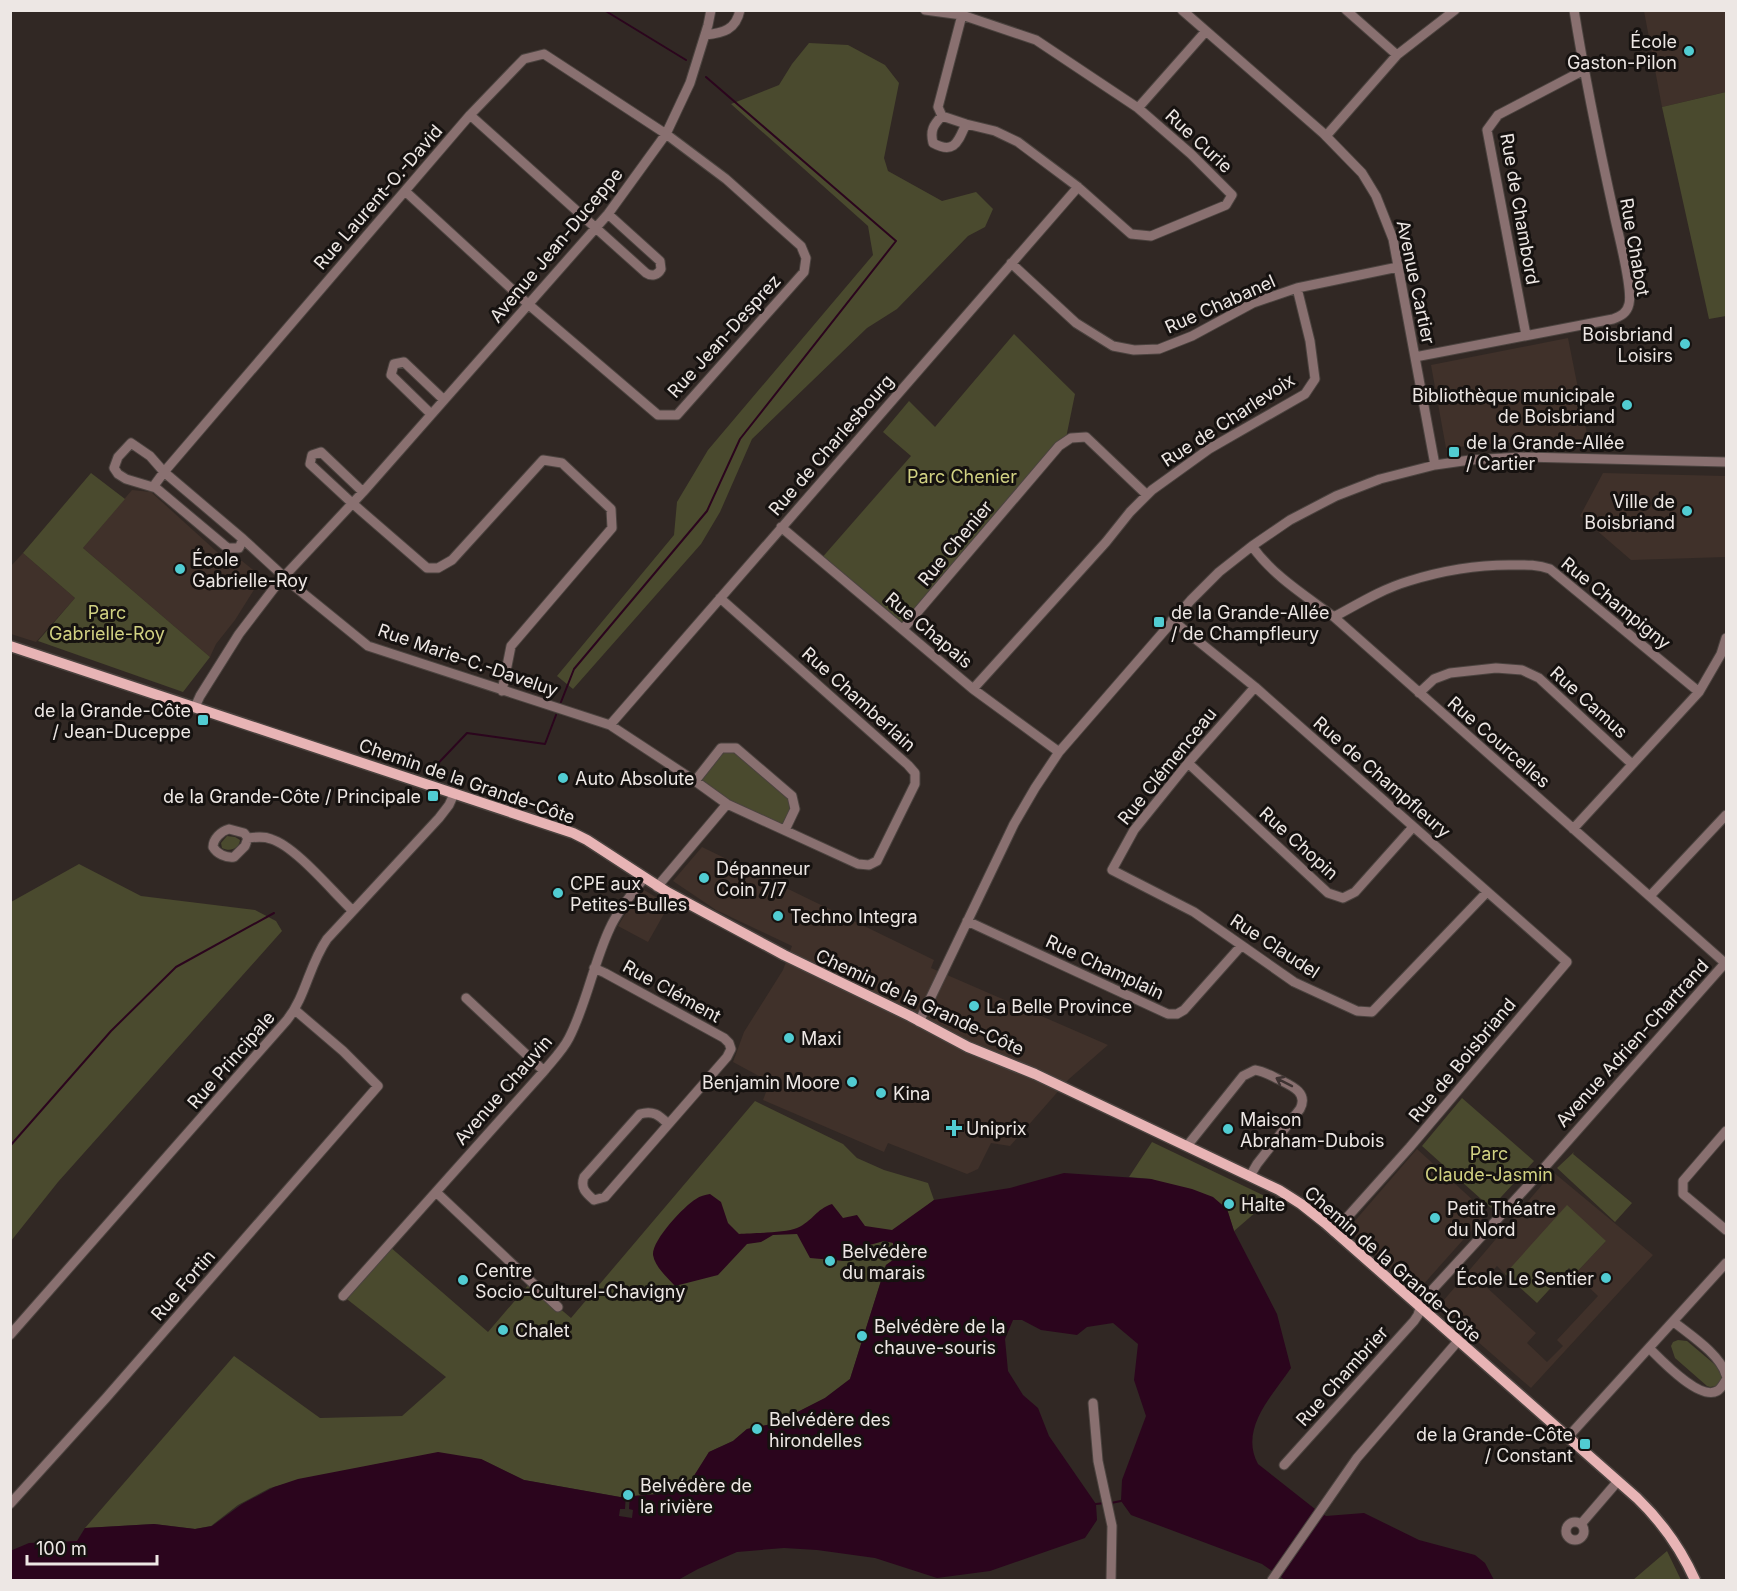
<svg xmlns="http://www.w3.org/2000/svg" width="1737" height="1591" font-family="Inter,sans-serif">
<rect width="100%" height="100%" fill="#312824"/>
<path fill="#40312a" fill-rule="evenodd" d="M1644,11H1726V92L1662,107Z
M1568,338L1589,444L1505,443L1446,448L1431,365Z
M1603,473L1725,476L1726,479V557L1631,560L1580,516Z
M132,490L151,492L227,561H242L262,577L235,620L216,644L210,657L83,548Z
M23,553L75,598L36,642L11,634V566Z
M702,847L934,960L931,968L1108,1045L1069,1079L1010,1146L991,1143L978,1169L967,1174L888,1143L884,1152L763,1100L770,1082L733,1062L744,1032L783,970L792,946L716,910L673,881Z
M644,890L669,905L648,942L618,926L627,911Z
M1417,1149L1487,1213L1421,1287L1413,1289L1347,1230Z
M1553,1172L1653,1255L1531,1388L1438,1307ZM1606,1241L1575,1274L1598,1296L1557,1340L1563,1346L1547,1362L1527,1343L1536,1333L1482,1283L1497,1266L1505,1274Z"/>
<path fill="#4a4a2e" d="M809,43L848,45L885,65L899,83L884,158L888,171L942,201L976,192L993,209L985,227L968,236L897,309L867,328L752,439L720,512L701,544L573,689L557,676L674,535L677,502L708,450L873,255L868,226L731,104L779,85L792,64Z
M1726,92V316L1709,319L1662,107Z
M1014,334L1075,394L1066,438L903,629L820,560L911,456L883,432L909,401L935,427Z
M91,473L125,499L83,548L210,657L183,692L38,641L75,598L23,553Z
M721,748H736L792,796L795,809L785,830L727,804L695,781Z
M227,836L235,837L240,840C239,849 230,852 222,848L221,843Z
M79,864L141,896L255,910L276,921L282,931L58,1182L11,1241V902Z
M1462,1098L1534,1161L1491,1208L1422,1146Z
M755,1101L843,1144L857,1158L884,1170L928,1183L934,1200L917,1214L894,1243L893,1260L886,1265L850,1379L825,1398L776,1423L747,1429L733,1441L709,1452L692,1479L672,1493L620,1497L524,1480L481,1459L388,1462L297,1481L270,1488L238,1505L211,1526L195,1529L154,1524L85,1528L234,1356L320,1418L402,1416L446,1377L343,1296L389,1246L488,1332L530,1283L571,1318Z
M1152,1142L1271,1199L1234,1231L1227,1209L1151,1179L1129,1177Z
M1574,1152L1573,1154L1632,1203L1615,1222L1557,1168Z
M1567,1205L1606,1241L1575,1274L1569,1268L1537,1303L1505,1274Z
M1678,1340L1687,1341L1719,1368L1722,1377L1717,1386L1710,1387L1707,1386L1675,1358L1671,1346L1673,1342Z
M1667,1551L1681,1580H1633Z"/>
<path fill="#2b051d" d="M1064,1173L1151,1179L1192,1189L1213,1197L1227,1209L1234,1231L1277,1314L1291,1368C1272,1396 1239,1429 1258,1464L1315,1509L1326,1516L1364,1513L1419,1540L1475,1555L1485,1563L1494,1580H1285L1262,1564L1131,1515L1121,1501L1122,1480L1146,1416L1134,1380L1138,1344L1113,1323L1087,1327L1077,1335L1041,1330L1022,1320H1013L1005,1339L1008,1371L1023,1395L1038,1408L1049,1436L1096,1504L1097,1520L1085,1538L990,1571L937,1578L875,1558L817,1550L784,1548L737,1552L698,1569L678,1580H11L10,1551L29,1543L77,1541L85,1528L154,1524L195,1529L212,1526L242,1504L274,1487L298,1479L438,1452L481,1459L524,1480L620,1497L672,1493L692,1479L709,1452L733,1441L747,1429L776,1423L825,1398L850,1379L886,1265L893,1260V1243L884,1241L866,1246L844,1261L810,1258L797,1234L773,1235L761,1242L747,1244L718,1275L675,1286C667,1277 655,1267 653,1255C652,1240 684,1206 696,1199C700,1196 705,1195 710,1194L721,1202L728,1223L739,1234C753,1233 785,1233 797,1228C813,1221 816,1209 832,1204L843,1218L857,1215L865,1226L892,1230L934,1200L1010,1188Z"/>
<path fill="#312824" d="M626,1493H630L629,1509L633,1510L632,1518L619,1516L620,1509H625Z"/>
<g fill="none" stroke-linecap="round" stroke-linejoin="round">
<path stroke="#2b051d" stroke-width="2" d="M604,10L686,60
M561,702L574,669L707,511L740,439L896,241L706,77
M428,774L467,733L545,744L556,715
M10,1146L111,1031L176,967L274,913
M1111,1503L1121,1501
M1096,1504L1105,1503"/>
<g stroke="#4b433f" stroke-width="11">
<path id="minor" d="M925,10L962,15L1036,40L1138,108L1191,154L1232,195L1226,205L1151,236L1131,234L1078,187L1018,142L995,131L966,124L942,116L938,107L962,15
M1182,10L1323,133L1362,173L1376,196L1393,239L1435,465
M1346,10L1397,55
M705,35C723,33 736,30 740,10
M1138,108L1206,31
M470,115L646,273C652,277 658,275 661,269L660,261L608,214
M942,116C933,125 930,131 933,143C955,155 958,141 966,124
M1326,136L1397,55L1455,10
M1011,263L1076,323L1113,346L1134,350L1159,349L1192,336L1253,303L1297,288L1398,267
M1526,335L1487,130L1498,115L1584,70
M1415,357L1613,319C1621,316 1627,313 1629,304C1633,287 1618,234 1614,214C1599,146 1585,79 1574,10
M431,414L391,375L394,364L404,362L444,400
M153,487L164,472L470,115L524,59L544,54L666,134L726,179L801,246L806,258L804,272L677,415H658L528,304L405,191
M363,492L321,452L312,455L310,464L352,503L427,568H438L452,560L543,460L562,463L611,509L612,528L511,646L502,691
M781,527L973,689L1059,752
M243,539L239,548H228L224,545L156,488L126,479L118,474L114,468L118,457L131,443L150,456L164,472L243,539L293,585L368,646L610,725L695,781L727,804L858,864L869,865L877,861L915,784V773L908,765L720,598
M1252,546C1272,575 1306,596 1334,617L1725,963
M1334,617C1358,604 1382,589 1409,581C1441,571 1475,565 1509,565C1523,565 1536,564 1550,569L1699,692
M1172,620L1255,687L1567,962L1410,1147L1334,1232
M903,629L1059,446L1071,438L1086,437L1147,495
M1255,687L1188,763L1134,830L1112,870L1194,912L1294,982L1357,1011L1372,1012L1487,892
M973,689L1106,542L1130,512L1152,490L1209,449L1305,394L1315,379L1310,341L1297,288
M1419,693L1434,679L1450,673L1496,668L1522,670L1539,678L1632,764
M195,707L200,696L239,634L278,583L363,492L608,214L666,134L690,83L708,25L711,10
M610,725L1078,187
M1188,763L1328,893L1343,898L1355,892L1413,827
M695,781L721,748H736L792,796L795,809L785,830
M1573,829L1699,692L1721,654L1726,638
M248,838L245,846L234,857C226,858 217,854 213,847C213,839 221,831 229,829L244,833L248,838C256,837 264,836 271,839C295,846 332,891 352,910
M657,887L727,804
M1650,896L1726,815
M967,921L1168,1014H1177L1184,1010L1241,946
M594,968L605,973L724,1038L729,1043L731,1049L727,1057L605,1197L594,1200C586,1193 580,1188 584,1177L640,1114C653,1110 659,1115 668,1124
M466,998L544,1071
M919,1022L1014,824L1035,788L1059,752L1191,600L1219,572L1252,546L1290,520L1336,496L1380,479L1435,465L1470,460L1520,457L1726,462
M1726,1131L1683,1181V1194L1726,1230
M1187,1146L1243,1076L1255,1070C1263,1071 1270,1075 1278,1079C1290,1085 1309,1092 1300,1109L1257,1164L1250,1176
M436,1192L558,1307
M343,1296L544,1071C552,1061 563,1050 569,1038C587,1003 593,964 610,928C618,910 632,894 644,878
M1674,1322C1690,1335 1720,1354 1726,1375
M10,1335L287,1020C306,996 309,965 327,939L439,818L449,805L454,794
M1650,1349C1661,1360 1700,1401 1717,1391C1721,1389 1724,1383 1726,1380
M1093,1403L1098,1461L1112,1526L1111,1580
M1568,1437L1726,1263
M1284,1465L1414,1321L1418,1315L1422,1301L1536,1177L1726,962
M10,1504L106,1398L378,1086L343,1051L295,1010
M1566 1531a9 9 0 1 1 18 0a9 9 0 1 1-18 0Z
M1581,1524L1618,1481
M1272,1580L1357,1458L1458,1341"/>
</g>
<g stroke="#4b433f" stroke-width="13">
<path id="major" d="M10,646L573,833L587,840L667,892L784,955L910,1016L968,1047L1035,1074L1279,1190L1301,1204L1325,1223L1637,1498C1662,1522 1681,1549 1695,1580"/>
</g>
<use href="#minor" stroke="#897070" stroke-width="9"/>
<use href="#major" stroke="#e8b4b5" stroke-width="10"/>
</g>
<defs><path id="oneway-shaft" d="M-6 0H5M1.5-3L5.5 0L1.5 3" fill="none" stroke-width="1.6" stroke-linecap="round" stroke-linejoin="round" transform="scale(1.5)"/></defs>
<use stroke="#3e3332" href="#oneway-shaft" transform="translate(1284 1082) rotate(-153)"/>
<g fill="#51ccd2" stroke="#161210" stroke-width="2">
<circle cx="1689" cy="51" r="6"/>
<circle cx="1685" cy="344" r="6"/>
<circle cx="1627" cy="405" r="6"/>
<rect x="1448" y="446" width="12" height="12" rx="3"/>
<circle cx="1687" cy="511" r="6"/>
<circle cx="180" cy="569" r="6"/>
<rect x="1153" y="616" width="12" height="12" rx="3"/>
<rect x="197" y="714" width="12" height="12" rx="3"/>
<circle cx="563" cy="778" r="6"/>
<rect x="427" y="790" width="12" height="12" rx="3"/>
<circle cx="704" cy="878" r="6"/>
<circle cx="558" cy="893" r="6"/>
<circle cx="778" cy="916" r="6"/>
<circle cx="974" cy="1006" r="6"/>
<circle cx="789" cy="1038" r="6"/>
<circle cx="852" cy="1082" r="6"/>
<circle cx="881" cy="1093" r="6"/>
<path d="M951 1119h6v6h6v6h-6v6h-6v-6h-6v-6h6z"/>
<circle cx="1228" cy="1129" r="6"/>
<circle cx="1229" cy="1204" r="6"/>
<circle cx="1435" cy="1218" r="6"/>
<circle cx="830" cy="1261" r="6"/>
<circle cx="1606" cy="1278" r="6"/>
<circle cx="463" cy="1280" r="6"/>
<circle cx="503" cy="1330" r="6"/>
<circle cx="862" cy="1336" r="6"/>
<circle cx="757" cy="1429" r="6"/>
<rect x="1579" y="1438" width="12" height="12" rx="3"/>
<circle cx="628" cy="1495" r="6"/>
</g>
<g text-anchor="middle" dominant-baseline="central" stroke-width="6" stroke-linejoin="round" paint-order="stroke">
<g font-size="18" fill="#ede7e4" stroke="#161210" text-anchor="start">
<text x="1677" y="41" text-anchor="end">École<tspan x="1677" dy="21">Gaston-Pilon</tspan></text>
<text x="1673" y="334" text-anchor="end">Boisbriand<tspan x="1673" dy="21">Loisirs</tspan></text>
<text x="1615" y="395" text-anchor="end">Bibliothèque municipale<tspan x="1615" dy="21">de Boisbriand</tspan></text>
<text x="1466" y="442">de la Grande-Allée<tspan x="1466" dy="21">/ Cartier</tspan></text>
<text x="1675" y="501" text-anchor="end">Ville de<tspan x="1675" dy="21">Boisbriand</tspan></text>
<text x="192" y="559">École<tspan x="192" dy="21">Gabrielle-Roy</tspan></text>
<text x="1171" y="612">de la Grande-Allée<tspan x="1171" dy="21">/ de Champfleury</tspan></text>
<text x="191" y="710" text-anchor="end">de la Grande-Côte<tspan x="191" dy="21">/ Jean-Duceppe</tspan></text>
<text x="575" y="778">Auto Absolute</text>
<text x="421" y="796" text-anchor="end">de la Grande-Côte / Principale</text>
<text x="716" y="868">Dépanneur<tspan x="716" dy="21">Coin 7/7</tspan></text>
<text x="570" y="883">CPE aux<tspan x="570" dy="21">Petites-Bulles</tspan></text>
<text x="790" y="916">Techno Integra</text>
<text x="986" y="1006">La Belle Province</text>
<text x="801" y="1038">Maxi</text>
<text x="840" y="1082" text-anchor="end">Benjamin Moore</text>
<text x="893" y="1093">Kina</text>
<text x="1240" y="1119">Maison<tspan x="1240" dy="21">Abraham-Dubois</tspan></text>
<text x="966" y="1128">Uniprix</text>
<text x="1241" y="1204">Halte</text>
<text x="1447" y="1208">Petit Théatre<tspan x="1447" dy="21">du Nord</tspan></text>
<text x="842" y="1251">Belvédère<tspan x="842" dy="21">du marais</tspan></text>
<text x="475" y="1270">Centre<tspan x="475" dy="21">Socio-Culturel-Chavigny</tspan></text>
<text x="1594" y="1278" text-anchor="end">École Le Sentier</text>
<text x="874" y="1326">Belvédère de la<tspan x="874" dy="21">chauve-souris</tspan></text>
<text x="515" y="1330">Chalet</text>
<text x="769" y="1419">Belvédère des<tspan x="769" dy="21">hirondelles</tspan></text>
<text x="1573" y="1434" text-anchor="end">de la Grande-Côte<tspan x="1573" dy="21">/ Constant</tspan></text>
<text x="640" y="1485">Belvédère de<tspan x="640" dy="21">la rivière</tspan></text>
</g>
<g font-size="18" fill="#ede7e4" stroke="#161210">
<text transform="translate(1199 141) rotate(43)">Rue Curie</text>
<text transform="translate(378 197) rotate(-49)">Rue Laurent-O.-David</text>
<text transform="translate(1520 209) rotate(80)">Rue de Chambord</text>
<text transform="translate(556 245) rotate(-50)">Avenue Jean-Duceppe</text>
<text transform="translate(1635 247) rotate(80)">Rue Chabot</text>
<text transform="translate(1416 282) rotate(78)">Avenue Cartier</text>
<text transform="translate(1220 304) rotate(-24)">Rue Chabanel</text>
<text transform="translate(724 336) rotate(-48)">Rue Jean-Desprez</text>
<text transform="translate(1228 420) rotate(-33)">Rue de Charlevoix</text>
<text transform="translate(831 445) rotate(-49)">Rue de Charlesbourg</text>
<text transform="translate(955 543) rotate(-50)">Rue Chenier</text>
<text transform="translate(1616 603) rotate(39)">Rue Champigny</text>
<text transform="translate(929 630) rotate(40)">Rue Chapais</text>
<text transform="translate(468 660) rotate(19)">Rue Marie-C.-Daveluy</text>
<text transform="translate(859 699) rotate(42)">Rue Chamberlain</text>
<text transform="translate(1589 702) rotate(42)">Rue Camus</text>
<text transform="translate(1499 742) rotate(41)">Rue Courcelles</text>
<text transform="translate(1167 766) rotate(-51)">Rue Clémenceau</text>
<text transform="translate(1382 777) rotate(41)">Rue de Champfleury</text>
<text transform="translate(467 781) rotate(19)">Chemin de la Grande-Côte</text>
<text transform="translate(1299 843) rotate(42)">Rue Chopin</text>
<text transform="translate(1275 946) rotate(33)">Rue Claudel</text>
<text transform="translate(1105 967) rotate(25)">Rue Champlain</text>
<text transform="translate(672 991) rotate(29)">Rue Clément</text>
<text transform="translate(920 1002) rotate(25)">Chemin de la Grande-Côte</text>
<text transform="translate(1632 1043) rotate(-48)">Avenue Adrien-Chartrand</text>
<text transform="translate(231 1060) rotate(-49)">Rue Principale</text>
<text transform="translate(1462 1060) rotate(-50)">Rue de Boisbriand</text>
<text transform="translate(503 1090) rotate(-49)">Avenue Chauvin</text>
<text transform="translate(1393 1264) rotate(41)">Chemin de la Grande-Côte</text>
<text transform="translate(183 1285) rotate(-49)">Rue Fortin</text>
<text transform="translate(1342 1376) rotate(-48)">Rue Chambrier</text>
</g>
<g font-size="18" fill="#d1d182" stroke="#161210">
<text x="962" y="476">Parc Chenier</text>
<text x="107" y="612">Parc<tspan x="107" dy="21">Gabrielle-Roy</tspan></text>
<text x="1489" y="1153">Parc<tspan x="1489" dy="21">Claude-Jasmin</tspan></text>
</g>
</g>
<rect width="1737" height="1591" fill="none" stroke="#ede7e4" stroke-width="24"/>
<path d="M27 1555v9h130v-9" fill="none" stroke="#ede7e4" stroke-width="3"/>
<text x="36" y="1555" font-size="18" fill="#ede7e4" stroke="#161210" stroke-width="4.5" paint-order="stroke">100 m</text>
</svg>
